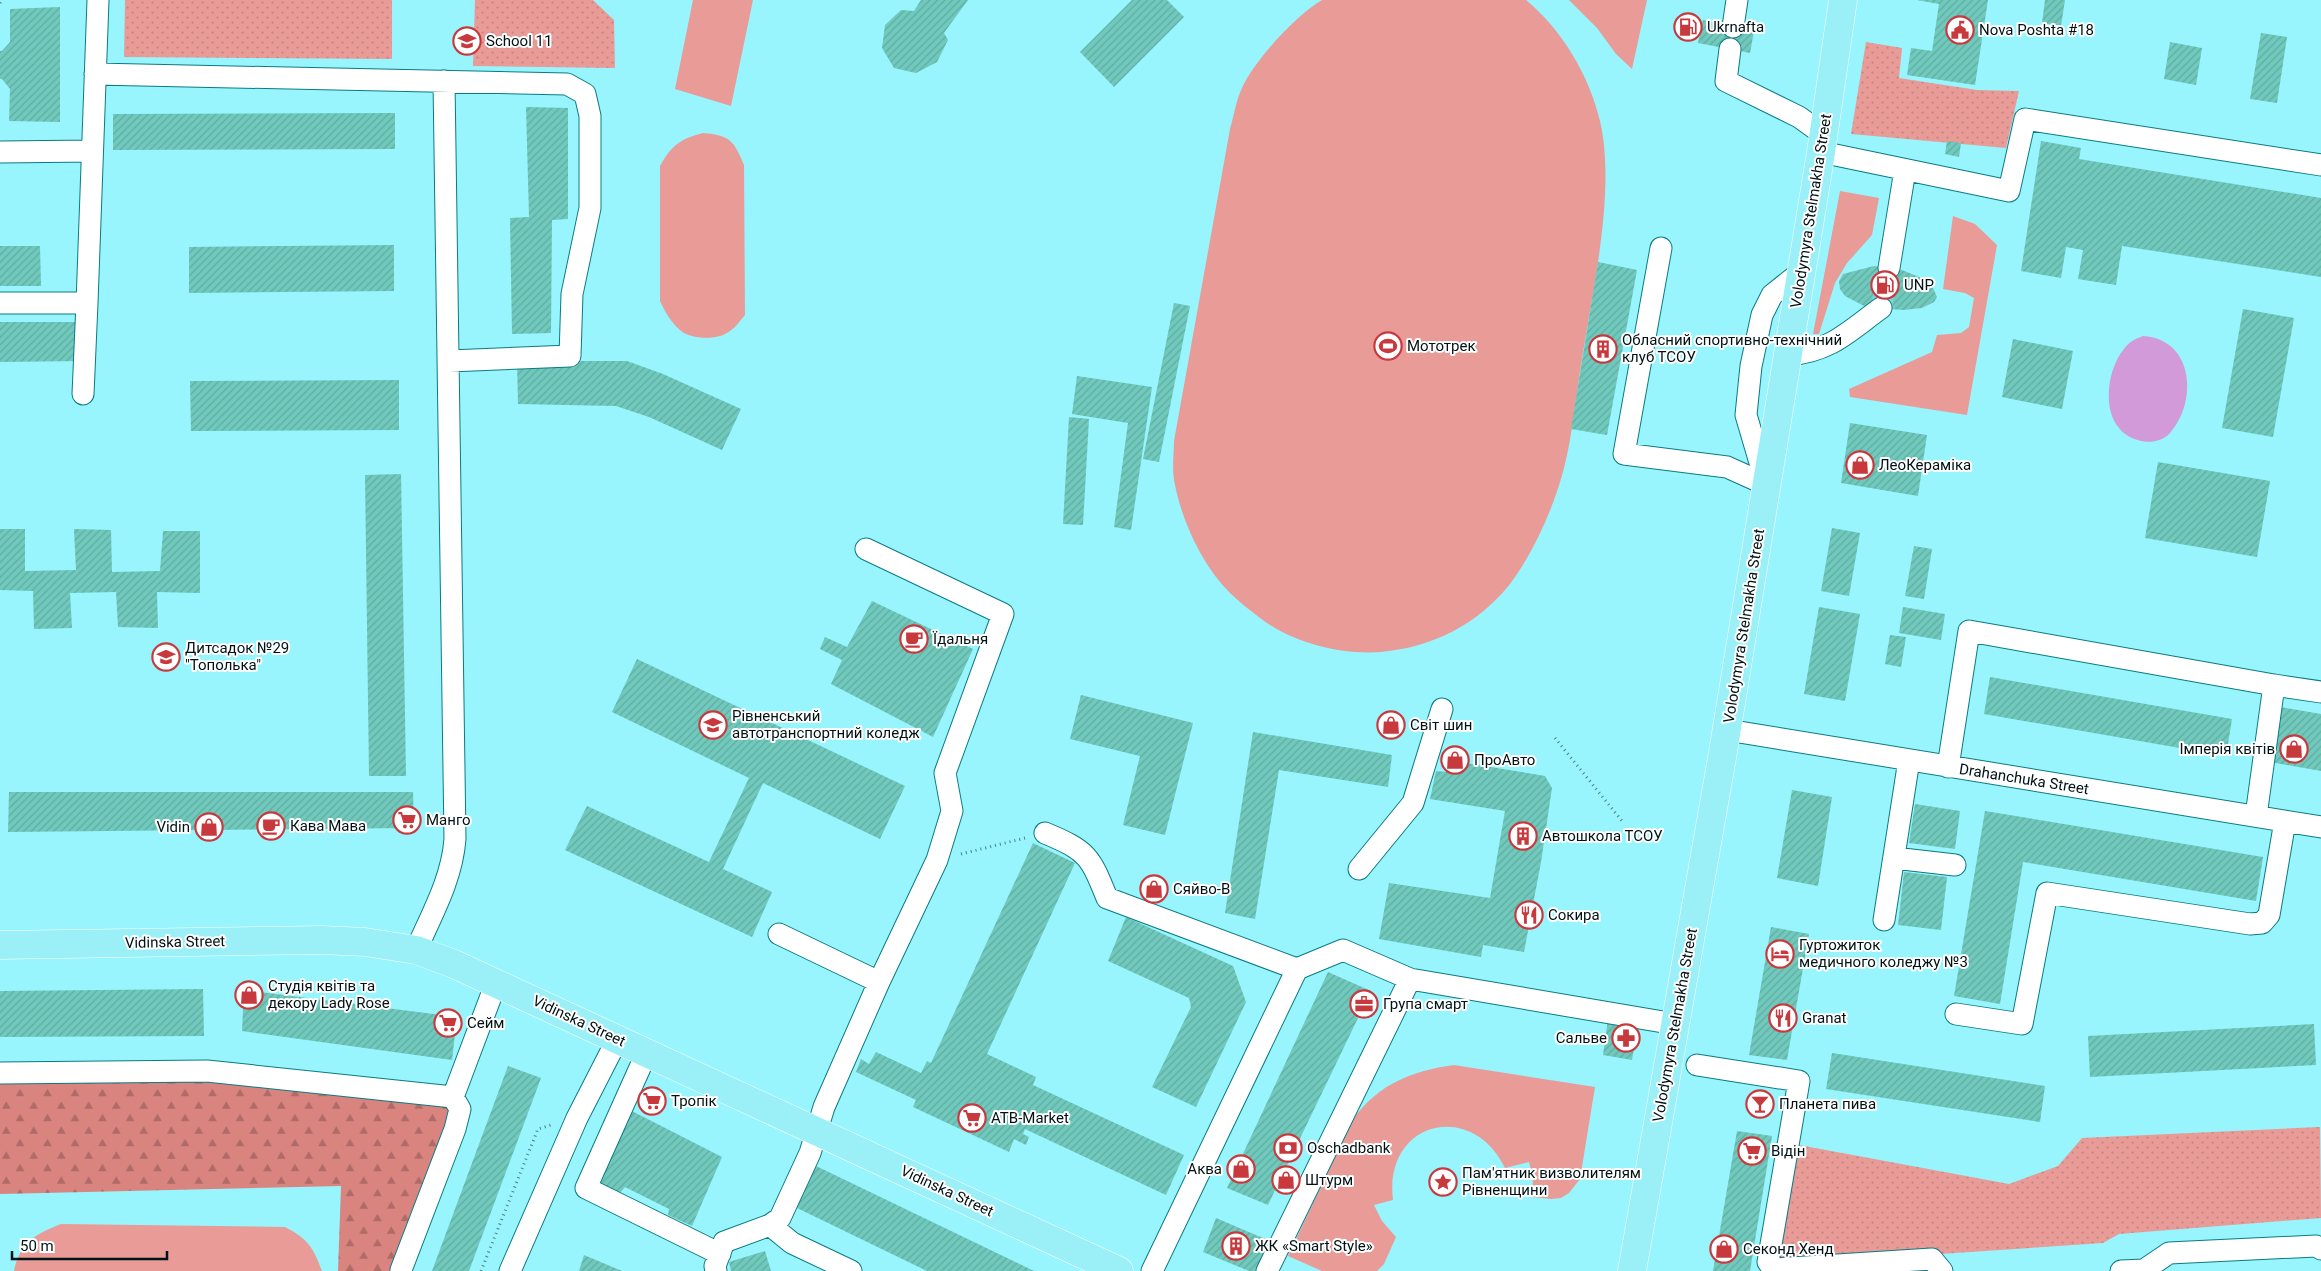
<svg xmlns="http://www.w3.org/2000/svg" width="2321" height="1271" font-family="Roboto,sans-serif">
<defs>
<pattern id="forest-firs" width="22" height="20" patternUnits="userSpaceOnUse" patternTransform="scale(1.25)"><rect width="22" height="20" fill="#da847f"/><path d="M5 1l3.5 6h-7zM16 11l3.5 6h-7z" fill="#ae6b67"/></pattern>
<pattern id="park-dots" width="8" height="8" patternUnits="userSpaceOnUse" patternTransform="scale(1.25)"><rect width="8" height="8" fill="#e99c97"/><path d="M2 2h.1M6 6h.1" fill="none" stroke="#c68581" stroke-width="1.8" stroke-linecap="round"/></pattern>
<pattern id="building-hatch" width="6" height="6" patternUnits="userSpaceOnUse" patternTransform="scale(1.25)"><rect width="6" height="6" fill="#70c9bc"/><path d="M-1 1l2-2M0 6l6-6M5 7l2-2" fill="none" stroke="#5faca1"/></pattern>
</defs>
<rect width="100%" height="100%" fill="#98f4fd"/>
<path fill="#e99c97" d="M693,0H753L731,106L675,89Z
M1322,0H1526C1562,30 1589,75 1600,121C1616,189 1593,289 1582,359C1576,395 1573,433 1564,468C1554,507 1534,552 1510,584C1477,625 1433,647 1381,652C1341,655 1292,643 1260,618C1250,610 1239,602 1230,593C1201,564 1181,519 1174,480C1172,467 1174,453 1174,441L1230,129C1234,116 1236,100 1242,88C1254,61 1296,15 1322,0Z
M1569,0H1647L1632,69L1616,54L1597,28Z
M703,133C730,135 734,141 744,165L745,315C739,322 734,330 725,334C714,340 689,339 680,330C671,322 665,312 660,301V166C672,145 680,139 703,133Z
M1840,191L1879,198L1872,235L1847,263L1835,283L1819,334H1813Z
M1953,216L1975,224L1997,245L1967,415L1850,397L1849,389L1932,352L1937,335L1961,333L1969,327L1974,298L1965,293L1943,289Z
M1454,1065L1595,1087L1580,1179L1569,1193L1561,1198L1551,1199L1532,1197L1533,1178L1529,1162L1505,1168C1472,1099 1383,1121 1393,1200L1374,1205L1382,1221L1396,1237L1384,1264L1377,1271H1322L1288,1256L1353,1119C1379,1084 1411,1071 1454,1065Z
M61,1224L285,1227C308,1239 313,1247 322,1271H14C20,1242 36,1234 61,1224Z"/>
<path fill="url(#forest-firs)" d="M207,1076L448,1102L452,1109L447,1126L390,1271H338L341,1186L0,1194V1078Z"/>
<path fill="url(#park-dots)" d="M125,0H392V59L124,57Z
M475,0H593L614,20L615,68L473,66Z
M1866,42L1902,48L1899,78L1977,90L2019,91L2006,148L1851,134Z
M2320,1127L2321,1218L2119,1234L2103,1243L1775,1265L1799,1145L2009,1184L2058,1166L2082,1138Z"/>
<path fill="#d39ad9" d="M2143,336C2194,339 2198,402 2170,433C2156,448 2130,442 2119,428C2102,408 2108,368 2124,349C2129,342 2135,339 2143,336Z"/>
<path fill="url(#building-hatch)" d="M921,0H968L944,33L948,40L937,62L916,73L894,68L882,48L885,25L901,10L914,11Z
M1132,0H1167L1184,17L1114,87L1080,52Z
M1917,0H1988L1975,85L1907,75L1911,48L1932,51L1939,4Z
M2045,0H2065L2061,26L2042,23Z
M60,7V122L9,121L10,89L2,79H0V51H2L10,42V9Z
M1703,20L1754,31L1750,53L1698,43Z
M2261,33L2287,37L2277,103L2250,99Z
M2170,42L2202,48L2196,85L2164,79Z
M526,107L568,108V219L552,220L551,333L512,334L510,218L529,217Z
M395,113V149L113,150V114Z
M1947,141L1961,143L1959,157L1945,154Z
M2041,141L2081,148L2079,159L2321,198V277L2122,246L2116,285L2078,279L2083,250L2066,247L2061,278L2021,271Z
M394,245V291L189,293V247Z
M0,246H40L41,286H0Z
M1598,262L1637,270L1607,435L1571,429Z
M1874,266L1902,270L1924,279L1933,288L1937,297L1934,302L1922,308L1903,310L1866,307L1845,296L1840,289L1839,281L1843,274Z
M1174,303L1190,306L1159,462L1143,459Z
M2243,309L2294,318L2273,437L2222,428Z
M0,322H80L81,361L0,362Z
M2013,339L2073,351L2062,409L2002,397Z
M517,361H627L663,374L741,409L722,450L649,417L616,406L518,404Z
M1077,376L1152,387L1131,530L1114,527L1128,423L1072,414Z
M399,380V430L191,431L190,381Z
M1069,417L1089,419L1083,525L1063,524Z
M1850,423L1927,435L1918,496L1841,483Z
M2158,462L2270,481L2257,557L2145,538Z
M401,474L406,776H369L365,475Z
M1832,528L1860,533L1849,596L1821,591Z
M0,529H25V571L76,570L74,529L111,530L112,572L160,571L163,531H200V593L157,592L158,628L118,627L116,592L70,593L72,628L34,629L33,591L0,590Z
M1914,546L1932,549L1924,599L1905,596Z
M872,601L973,649L933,737L831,684L842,660L820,649L825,637L847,647Z
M1819,607L1860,614L1845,701L1804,694Z
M1903,607L1945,614L1941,640L1899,633Z
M1890,635L1906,637L1901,667L1885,664Z
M637,659L905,786L880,839L763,783L723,869L772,892L752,937L565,850L587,806L709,862L749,778L612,712Z
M1990,677L2232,719L2226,756L1984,714Z
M1081,695L1193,723L1165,835L1123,825L1140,756L1070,739Z
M2280,707L2321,714V771L2270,762Z
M1253,732L1392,755L1388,787L1279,770L1255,919L1225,913Z
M1460,762L1545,776L1552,788L1541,862L1524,952L1483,945L1481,957L1379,939L1389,883L1490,898L1505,811L1430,799L1436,771L1458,773Z
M1792,790L1832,797L1818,886L1777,878Z
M9,792H413L414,828L8,832Z
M1915,804L1960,811L1955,849L1909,843Z
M1985,811L2263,857L2256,901L2023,862L2000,1004L1954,996Z
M1033,843L1075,863L987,1054L1036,1077L1033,1085L1184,1155L1166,1195L1025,1129L1023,1134L1029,1137L1026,1145L1014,1139L1009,1152L913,1107L916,1100L856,1072L861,1059L869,1064L876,1052L921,1073L927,1061L931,1063Z
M1904,872L1947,877L1941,930L1898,925Z
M1126,917L1233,966L1246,1002L1196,1107L1152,1087L1191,1007L1189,998L1108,961Z
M1771,927L1809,934L1787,1060L1749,1055Z
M1328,972L1371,991L1268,1205L1227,1188Z
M203,989L204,1036L0,1037V991Z
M244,990L457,1017L452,1060L242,1031Z
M1608,1019L1638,1024L1632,1060L1603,1055Z
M2314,1024L2316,1065L2090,1077L2088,1036Z
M1832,1053L2045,1086L2040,1122L1826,1089Z
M508,1066L541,1078L469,1271H432Z
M626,1108L722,1157L692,1226L668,1215L669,1209L625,1187L619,1194L598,1183Z
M1737,1131L1772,1136L1750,1271H1713Z
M814,1165L1034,1271H927L795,1207Z
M1216,1218L1270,1241L1257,1271H1249L1203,1252Z
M765,1251L771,1271H731L729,1262Z
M584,1255L622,1271H579Z"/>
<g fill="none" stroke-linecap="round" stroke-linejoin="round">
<path stroke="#81d2da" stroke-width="21" stroke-dasharray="21 11" stroke-linecap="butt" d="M1881,308L1889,268"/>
<g stroke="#0a7b83" stroke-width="23">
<path id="minor" d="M1733,27L1737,0
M1730,49L1726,81L1799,117L1824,135
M95,74L567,84L585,94L590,116V208L572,294L570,356L449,361
M0,152L92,151
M1821,152L2009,191L2025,119L2321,165
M1661,248L1624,454L1727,467L1767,485
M1889,268L1905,170
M0,303H87L83,394
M87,303L98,0
M1788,355C1830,352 1849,331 1881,308
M1766,483L1746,415L1751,366L1762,315L1772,295L1802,271
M1727,730L2321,827
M1948,767L1969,631L2274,685
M2256,816L2274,685L2321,692
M1045,833C1088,851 1090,856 1107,898L1297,969L1152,1271
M1894,858L1955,865
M1359,869L1413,803L1442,709
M1884,920L1909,760
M779,934L879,982
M416,950C432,914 452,879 455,839L444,81
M1297,969L1343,950L1410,979L1675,1024
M1956,1014L2022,1024L2047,893L2250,924L2262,923L2269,915L2285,821
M647,1052L586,1188L720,1254
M1697,1065L1799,1081L1768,1262L1773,1269L1932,1259L1942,1271
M0,1073L207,1071L453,1097
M453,1097L496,983
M770,1225L780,1218L810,1153L824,1107L879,982L937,860L952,811L945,773L1003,614L866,549
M401,1270L455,1129L460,1109L453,1097
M510,1271L577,1118L618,1038
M716,1271L715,1266L724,1242L770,1225L792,1243L851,1271
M1267,1271L1410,979
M2121,1271L2144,1270L2169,1253L2316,1246L2321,1249"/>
</g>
<g stroke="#fff" stroke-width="29">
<path id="major" d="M0,945L322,940L365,942L416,950L454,964L1119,1271
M1632,1271L1723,752L1821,152L1843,0"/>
</g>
<path stroke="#4b8187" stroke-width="3" stroke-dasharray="1 4" stroke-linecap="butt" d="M0,3L2,0
M1555,738L1622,821
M961,854L1025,838
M481,1271L538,1129L551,1125"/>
<use href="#minor" stroke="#fff" stroke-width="21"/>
<use href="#major" stroke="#9bf0f8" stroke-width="28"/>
</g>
<defs>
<g id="fuel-ring" transform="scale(1.4375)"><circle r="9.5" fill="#fff" stroke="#c8393d" stroke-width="1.5"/><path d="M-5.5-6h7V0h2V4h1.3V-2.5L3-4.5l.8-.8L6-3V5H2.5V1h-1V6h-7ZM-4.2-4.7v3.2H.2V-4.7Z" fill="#c8393d"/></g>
<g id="civic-ring" transform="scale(1.4375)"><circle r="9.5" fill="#fff" stroke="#c8393d" stroke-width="1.5"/><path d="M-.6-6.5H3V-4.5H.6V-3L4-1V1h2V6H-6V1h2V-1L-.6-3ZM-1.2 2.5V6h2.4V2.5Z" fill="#c8393d"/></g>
<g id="school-ring" transform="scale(1.4375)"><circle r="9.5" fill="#fff" stroke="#c8393d" stroke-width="1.5"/><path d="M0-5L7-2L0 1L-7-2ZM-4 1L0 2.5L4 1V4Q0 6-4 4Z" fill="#c8393d"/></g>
<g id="stadium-ring" transform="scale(1.4375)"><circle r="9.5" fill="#fff" stroke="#c8393d" stroke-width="1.5"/><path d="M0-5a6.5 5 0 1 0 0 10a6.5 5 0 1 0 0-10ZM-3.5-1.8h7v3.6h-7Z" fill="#c8393d"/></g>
<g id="building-ring" transform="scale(1.4375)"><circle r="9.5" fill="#fff" stroke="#c8393d" stroke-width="1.5"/><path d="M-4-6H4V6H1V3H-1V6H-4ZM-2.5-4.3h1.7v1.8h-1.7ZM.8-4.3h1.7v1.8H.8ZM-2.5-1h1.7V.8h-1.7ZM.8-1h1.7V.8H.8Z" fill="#c8393d"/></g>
<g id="shop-ring" transform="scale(1.4375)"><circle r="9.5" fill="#fff" stroke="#c8393d" stroke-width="1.5"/><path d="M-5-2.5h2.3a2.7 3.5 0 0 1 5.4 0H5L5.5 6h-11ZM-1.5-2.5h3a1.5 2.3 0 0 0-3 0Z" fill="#c8393d"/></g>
<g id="cafe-ring" transform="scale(1.4375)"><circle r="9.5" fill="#fff" stroke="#c8393d" stroke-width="1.5"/><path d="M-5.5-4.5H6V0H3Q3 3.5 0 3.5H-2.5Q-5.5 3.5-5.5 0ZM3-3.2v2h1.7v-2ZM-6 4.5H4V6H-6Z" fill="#c8393d"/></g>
<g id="university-ring" transform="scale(1.4375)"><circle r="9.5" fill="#fff" stroke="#c8393d" stroke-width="1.5"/><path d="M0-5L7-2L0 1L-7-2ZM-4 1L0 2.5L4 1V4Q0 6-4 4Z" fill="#c8393d"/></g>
<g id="supermarket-ring" transform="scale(1.4375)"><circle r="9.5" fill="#fff" stroke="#c8393d" stroke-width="1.5"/><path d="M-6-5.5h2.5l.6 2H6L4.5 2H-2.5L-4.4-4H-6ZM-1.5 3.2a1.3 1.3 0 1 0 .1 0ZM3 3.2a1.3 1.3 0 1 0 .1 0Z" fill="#c8393d"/></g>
<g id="restaurant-ring" transform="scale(1.4375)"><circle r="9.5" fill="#fff" stroke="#c8393d" stroke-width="1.5"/><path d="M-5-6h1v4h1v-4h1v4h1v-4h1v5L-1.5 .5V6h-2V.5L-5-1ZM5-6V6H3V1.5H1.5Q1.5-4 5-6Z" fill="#c8393d"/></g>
<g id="hotel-ring" transform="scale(1.4375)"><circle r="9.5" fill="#fff" stroke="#c8393d" stroke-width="1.5"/><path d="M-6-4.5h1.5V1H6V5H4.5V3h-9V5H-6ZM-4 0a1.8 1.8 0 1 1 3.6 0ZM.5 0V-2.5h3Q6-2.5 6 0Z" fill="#c8393d"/></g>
<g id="office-ring" transform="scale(1.4375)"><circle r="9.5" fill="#fff" stroke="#c8393d" stroke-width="1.5"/><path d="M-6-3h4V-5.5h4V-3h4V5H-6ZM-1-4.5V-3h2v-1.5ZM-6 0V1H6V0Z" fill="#c8393d"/></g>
<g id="pharmacy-ring" transform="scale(1.4375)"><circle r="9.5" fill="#fff" stroke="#c8393d" stroke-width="1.5"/><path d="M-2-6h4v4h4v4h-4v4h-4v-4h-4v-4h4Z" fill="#c8393d"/></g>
<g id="bar-ring" transform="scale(1.4375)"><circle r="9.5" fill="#fff" stroke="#c8393d" stroke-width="1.5"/><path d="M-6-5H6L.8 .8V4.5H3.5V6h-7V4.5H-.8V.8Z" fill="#c8393d"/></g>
<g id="bank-ring" transform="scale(1.4375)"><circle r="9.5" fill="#fff" stroke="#c8393d" stroke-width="1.5"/><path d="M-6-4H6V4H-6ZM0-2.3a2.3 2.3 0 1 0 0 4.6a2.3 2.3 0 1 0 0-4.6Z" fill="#c8393d"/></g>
<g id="sight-ring" transform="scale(1.4375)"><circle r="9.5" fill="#fff" stroke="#c8393d" stroke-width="1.5"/><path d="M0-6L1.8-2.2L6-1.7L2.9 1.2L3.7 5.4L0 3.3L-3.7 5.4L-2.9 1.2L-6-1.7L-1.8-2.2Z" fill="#c8393d"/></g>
</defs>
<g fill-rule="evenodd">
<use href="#fuel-ring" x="1688" y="27"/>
<use href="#civic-ring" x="1960" y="30"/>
<use href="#school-ring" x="467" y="41"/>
<use href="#fuel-ring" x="1885" y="285"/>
<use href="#stadium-ring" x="1388" y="346"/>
<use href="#building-ring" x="1603" y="349"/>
<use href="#shop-ring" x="1860" y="465"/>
<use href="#cafe-ring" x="914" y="639"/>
<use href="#school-ring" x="166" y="657"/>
<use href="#university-ring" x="713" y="725"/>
<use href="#shop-ring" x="1391" y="725"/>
<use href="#shop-ring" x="2294" y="749"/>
<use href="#shop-ring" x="1455" y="760"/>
<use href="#supermarket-ring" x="407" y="820"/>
<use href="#cafe-ring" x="271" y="826"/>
<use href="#shop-ring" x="209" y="827"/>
<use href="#building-ring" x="1523" y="836"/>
<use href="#shop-ring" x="1154" y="889"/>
<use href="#restaurant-ring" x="1529" y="915"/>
<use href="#hotel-ring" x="1780" y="954"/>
<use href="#shop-ring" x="249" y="995"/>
<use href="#office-ring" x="1364" y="1004"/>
<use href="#restaurant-ring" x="1783" y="1018"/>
<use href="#supermarket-ring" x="448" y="1023"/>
<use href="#pharmacy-ring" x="1626" y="1038"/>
<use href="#supermarket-ring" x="652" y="1101"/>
<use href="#bar-ring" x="1760" y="1104"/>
<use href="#supermarket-ring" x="972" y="1118"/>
<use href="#bank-ring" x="1288" y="1148"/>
<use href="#supermarket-ring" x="1752" y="1151"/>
<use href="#shop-ring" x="1241" y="1169"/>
<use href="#shop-ring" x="1286" y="1180"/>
<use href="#sight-ring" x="1443" y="1182"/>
<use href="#building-ring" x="1236" y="1246"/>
<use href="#shop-ring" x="1724" y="1249"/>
</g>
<g text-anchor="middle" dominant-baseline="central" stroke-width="4" stroke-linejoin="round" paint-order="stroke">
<g font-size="15" fill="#011214" stroke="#fff" text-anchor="start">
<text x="1707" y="27">Ukrnafta</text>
<text x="1979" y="30">Nova Poshta #18</text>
<text x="486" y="41">School 11</text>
<text x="1904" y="285">UNP</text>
<text x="1622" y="340">Обласний спортивно-технічний<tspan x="1622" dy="17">клуб ТСОУ</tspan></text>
<text x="1407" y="346">Мототрек</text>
<text x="1879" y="465">ЛеоКерамiка</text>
<text x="933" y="639">Їдальня</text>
<text x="185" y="648">Дитсадок №29<tspan x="185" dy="17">"Тополька"</tspan></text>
<text x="732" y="716">Рівненський<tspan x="732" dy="17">автотранспортний коледж</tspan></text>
<text x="1410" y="725">Світ шин</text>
<text x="2275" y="749" text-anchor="end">Імперія квітів</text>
<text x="1474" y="760">ПроАвто</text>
<text x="426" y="820">Манго</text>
<text x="290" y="826">Кава Мава</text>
<text x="190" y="827" text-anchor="end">Vidin</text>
<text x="1542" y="836">Автошкола ТСОУ</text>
<text x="1173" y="889">Сяйво-В</text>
<text x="1548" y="915">Сокира</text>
<text x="1799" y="945">Гуртожиток<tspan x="1799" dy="17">медичного коледжу №3</tspan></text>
<text x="268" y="986">Студія квітів та<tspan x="268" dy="17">декору Lady Rose</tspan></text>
<text x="1383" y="1004">Група смарт</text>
<text x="1802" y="1018">Granat</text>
<text x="467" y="1023">Сейм</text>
<text x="1607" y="1038" text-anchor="end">Сальве</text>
<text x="671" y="1101">Тропік</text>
<text x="1779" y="1104">Планета пива</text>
<text x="991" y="1118">ATB-Market</text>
<text x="1307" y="1148">Oschadbank</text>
<text x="1771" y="1151">Відін</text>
<text x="1222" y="1169" text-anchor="end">Аква</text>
<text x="1462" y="1173">Пам'ятник визволителям<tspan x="1462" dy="17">Рівненщини</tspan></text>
<text x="1305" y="1180">Штурм</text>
<text x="1255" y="1246">ЖК «Smart Style»</text>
<text x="1743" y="1249">Секонд Хенд</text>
</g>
<g font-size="15" fill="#011214" stroke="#fff">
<text transform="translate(1811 211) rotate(-81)">Volodymyra Stelmakha Street</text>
<text transform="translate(1744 626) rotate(-81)">Volodymyra Stelmakha Street</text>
<text transform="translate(2024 779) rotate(9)">Drahanchuka Street</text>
<text transform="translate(175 942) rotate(-1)">Vidinska Street</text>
<text transform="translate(579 1021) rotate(25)">Vidinska Street</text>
<text transform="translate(1675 1025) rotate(-80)">Volodymyra Stelmakha Street</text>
<text transform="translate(947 1191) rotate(25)">Vidinska Street</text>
</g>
</g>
<path d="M12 1251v8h155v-8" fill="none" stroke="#011214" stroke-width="2.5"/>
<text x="20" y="1251" font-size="15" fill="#011214" stroke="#ffffff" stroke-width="4" paint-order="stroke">50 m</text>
</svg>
